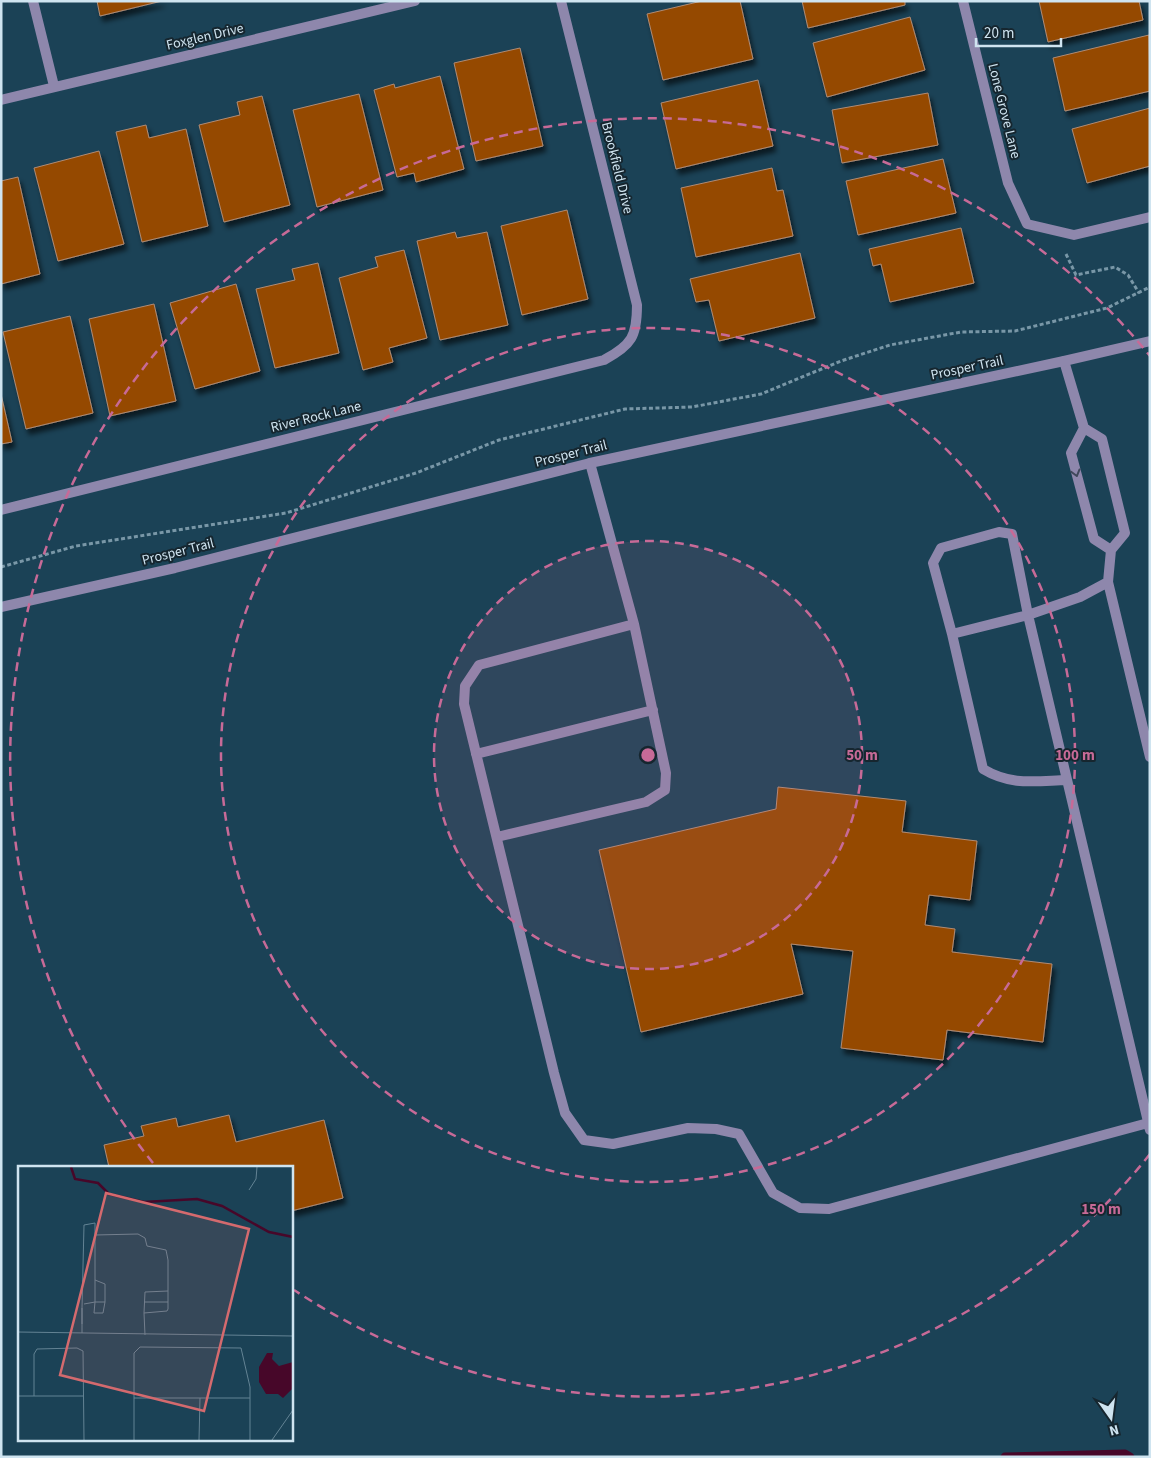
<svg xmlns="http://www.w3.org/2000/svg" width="1151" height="1458" font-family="'Source Sans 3',sans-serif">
<defs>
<filter id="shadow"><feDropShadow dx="3" dy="5.5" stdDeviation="2.5" flood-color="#0009"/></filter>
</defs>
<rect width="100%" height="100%" fill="#1b4256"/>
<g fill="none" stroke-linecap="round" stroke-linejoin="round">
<path stroke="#470729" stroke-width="9" d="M1005,1457L1125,1454L1130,1457"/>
</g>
<path fill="#954900" stroke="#b08b74" filter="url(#shadow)" d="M97,1H162L100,16Z
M702,1H740L753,59L663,80L647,14Z
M802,1H905V5L808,28Z
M1039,1H1139L1143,20L1048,42Z
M910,17L925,70L827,97L813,43Z
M1149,35L1150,91L1065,111L1053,58Z
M520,48L543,146L476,161L454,63Z
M440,76L464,169L416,182L414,173L397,177L374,90L394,84L395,88Z
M758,80L773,146L676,169L661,103Z
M928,93L938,145L842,163L832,110Z
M359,94L383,190L317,207L293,110Z
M262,96L290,205L224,222L199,125L240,115L237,102Z
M1150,108V166L1087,183L1072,129Z
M146,125L149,138L186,129L208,226L142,242L116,132Z
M99,151L124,244L58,261L34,168Z
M943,159L956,213L858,235L846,181Z
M772,168L777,191L783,190L793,236L696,257L681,188Z
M18,177L40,274L1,284V181Z
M567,210L588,299L522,315L501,226Z
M961,228L974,283L890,302L881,264L873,266L869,249Z
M455,232L457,238L487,232L508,325L440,340L417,241Z
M404,250L427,338L389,348L393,362L363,370L339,278L378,267L375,257Z
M800,253L815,318L719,341L709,300L696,302L690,279Z
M318,263L339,353L275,368L256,289L295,280L292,269Z
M236,284L260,371L195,389L170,303Z
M154,304L176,401L110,416L89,319Z
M70,316L93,413L26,429L3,332Z
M1,394L12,442L1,444Z
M778,787L906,801L902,832L977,841L970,900L929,895L925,925L955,929L952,952L1052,964L1043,1042L947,1030L943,1060L841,1048L853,951L791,944L803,994L641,1032L599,850L776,809Z
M229,1115L236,1142L324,1120L343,1198L291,1211V1167H109L104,1145L144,1136L141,1126L176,1118L178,1127Z"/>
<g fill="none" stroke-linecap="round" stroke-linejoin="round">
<path stroke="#7997a7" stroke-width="3" stroke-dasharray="4 2.5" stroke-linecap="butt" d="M1066,254L1076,275L1115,267L1128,275L1139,293
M1,567L76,546L286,513L416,473L499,440L625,409L692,407L761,394L841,361L890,345L961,332L1015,331L1107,308L1150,287"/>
<path stroke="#8e87ac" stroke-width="10" d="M1064,361L1084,428L1102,439L1125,533L1111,550L1094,539L1071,453L1084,428
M590,463L634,624
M1111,550L1108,582L1150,757
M1108,582L1080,597L1028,615L1150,1130
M952,634L933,563L941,548L999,532L1012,534L1028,615L952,634L983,769C1011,786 1035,781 1067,780
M476,754L653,710
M497,837L646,802L665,790L666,773L634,624L479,665L465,686L464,704L554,1073L565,1113L584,1140L613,1144L688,1128L716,1129L739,1134L773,1193L800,1208L829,1209L1148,1123"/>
<path stroke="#8e87ac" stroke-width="10" d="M33,1L54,86
M963,1L1008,183L1027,224L1074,235L1150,217
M1,100L415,1
M1,510L604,360C632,345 637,336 637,305L561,1"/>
<path stroke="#8e87ac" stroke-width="10" d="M1,607L175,568L590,463L1064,361L1150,341"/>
</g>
<defs><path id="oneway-chevron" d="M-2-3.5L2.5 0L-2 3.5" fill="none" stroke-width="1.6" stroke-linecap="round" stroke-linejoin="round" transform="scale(1.25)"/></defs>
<use stroke="#40485b" href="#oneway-chevron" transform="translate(1076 473) rotate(75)"/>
<circle cx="648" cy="755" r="214" fill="#c76a97" fill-opacity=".12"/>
<g fill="none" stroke="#c76a97" stroke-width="2.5" stroke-dasharray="9 6">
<circle cx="648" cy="755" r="214"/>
<circle cx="648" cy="755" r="427"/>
<path d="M1150 1154A641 641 0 0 1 294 1290M153 1163A641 641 0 1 1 1150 356"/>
</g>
<g text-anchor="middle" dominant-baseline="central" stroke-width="4" stroke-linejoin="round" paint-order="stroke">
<g font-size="14" fill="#cfe4f0" stroke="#16262f">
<text transform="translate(205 37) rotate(-13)">Foxglen Drive</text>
<text transform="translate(1004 111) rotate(76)">Lone Grove Lane</text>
<text transform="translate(617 168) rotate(76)">Brookfield Drive</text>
<text transform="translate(967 368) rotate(-12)">Prosper Trail</text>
<text transform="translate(316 417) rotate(-14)">River Rock Lane</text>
<text transform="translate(571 454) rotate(-14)">Prosper Trail</text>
<text transform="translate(178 552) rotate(-14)">Prosper Trail</text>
</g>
</g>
<g transform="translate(18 1166)">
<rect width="275" height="275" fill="#1b4256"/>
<path d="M249,187H255L254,193L261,200L275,196V222L265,232L260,228H248L241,216V201Z" fill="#470729"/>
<path fill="none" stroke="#470729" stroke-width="2.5" d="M53,1L57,13L80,17L91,28L126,36L179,33L204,40L251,66L275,71"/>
<path fill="none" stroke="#638394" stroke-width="1" d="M231,24L238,13L239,1M77,69L120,68L127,72L129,80L148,84L150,94V143L149,145L126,147L127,126L150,125M77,114L87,118V136H77L76,147H85L87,136M126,136H150M64,142L66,59L77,57V136L66,138M126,147L127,169M64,158V142V167M0,166L275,170M0,230H66M16,230V188L19,183L59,182L65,185L66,274M116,232H232M116,274V187L122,181L223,182L232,221V274M181,274L182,232M254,274L275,244"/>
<path fill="#d46a6e" fill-opacity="0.15" stroke="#d46a6e" stroke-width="2.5" d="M88,27L231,63L186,245L42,209Z"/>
<rect width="275" height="275" fill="none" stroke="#cfe4f0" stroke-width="2.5"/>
</g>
<circle cx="648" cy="755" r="8" fill="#c76a97" stroke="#16262f" stroke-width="2.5"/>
<g font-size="15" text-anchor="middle" font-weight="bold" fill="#c76a97" stroke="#16262f" stroke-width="4" stroke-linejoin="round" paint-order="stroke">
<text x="862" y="760">50 m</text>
<text x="1075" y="760">100 m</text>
<text x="1101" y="1214">150 m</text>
</g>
<rect width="1151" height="1458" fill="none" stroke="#cfe4f0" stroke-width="5"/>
<g transform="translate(1111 1418) rotate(166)" stroke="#16262f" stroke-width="4" paint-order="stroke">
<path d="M0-4L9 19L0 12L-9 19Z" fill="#cfe4f0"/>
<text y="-8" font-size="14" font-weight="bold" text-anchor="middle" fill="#cfe4f0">N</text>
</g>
<path d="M976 38v8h85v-8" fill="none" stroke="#cfe4f0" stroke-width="2.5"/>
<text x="984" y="38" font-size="15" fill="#cfe4f0" stroke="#16262f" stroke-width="4" paint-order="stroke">20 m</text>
</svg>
